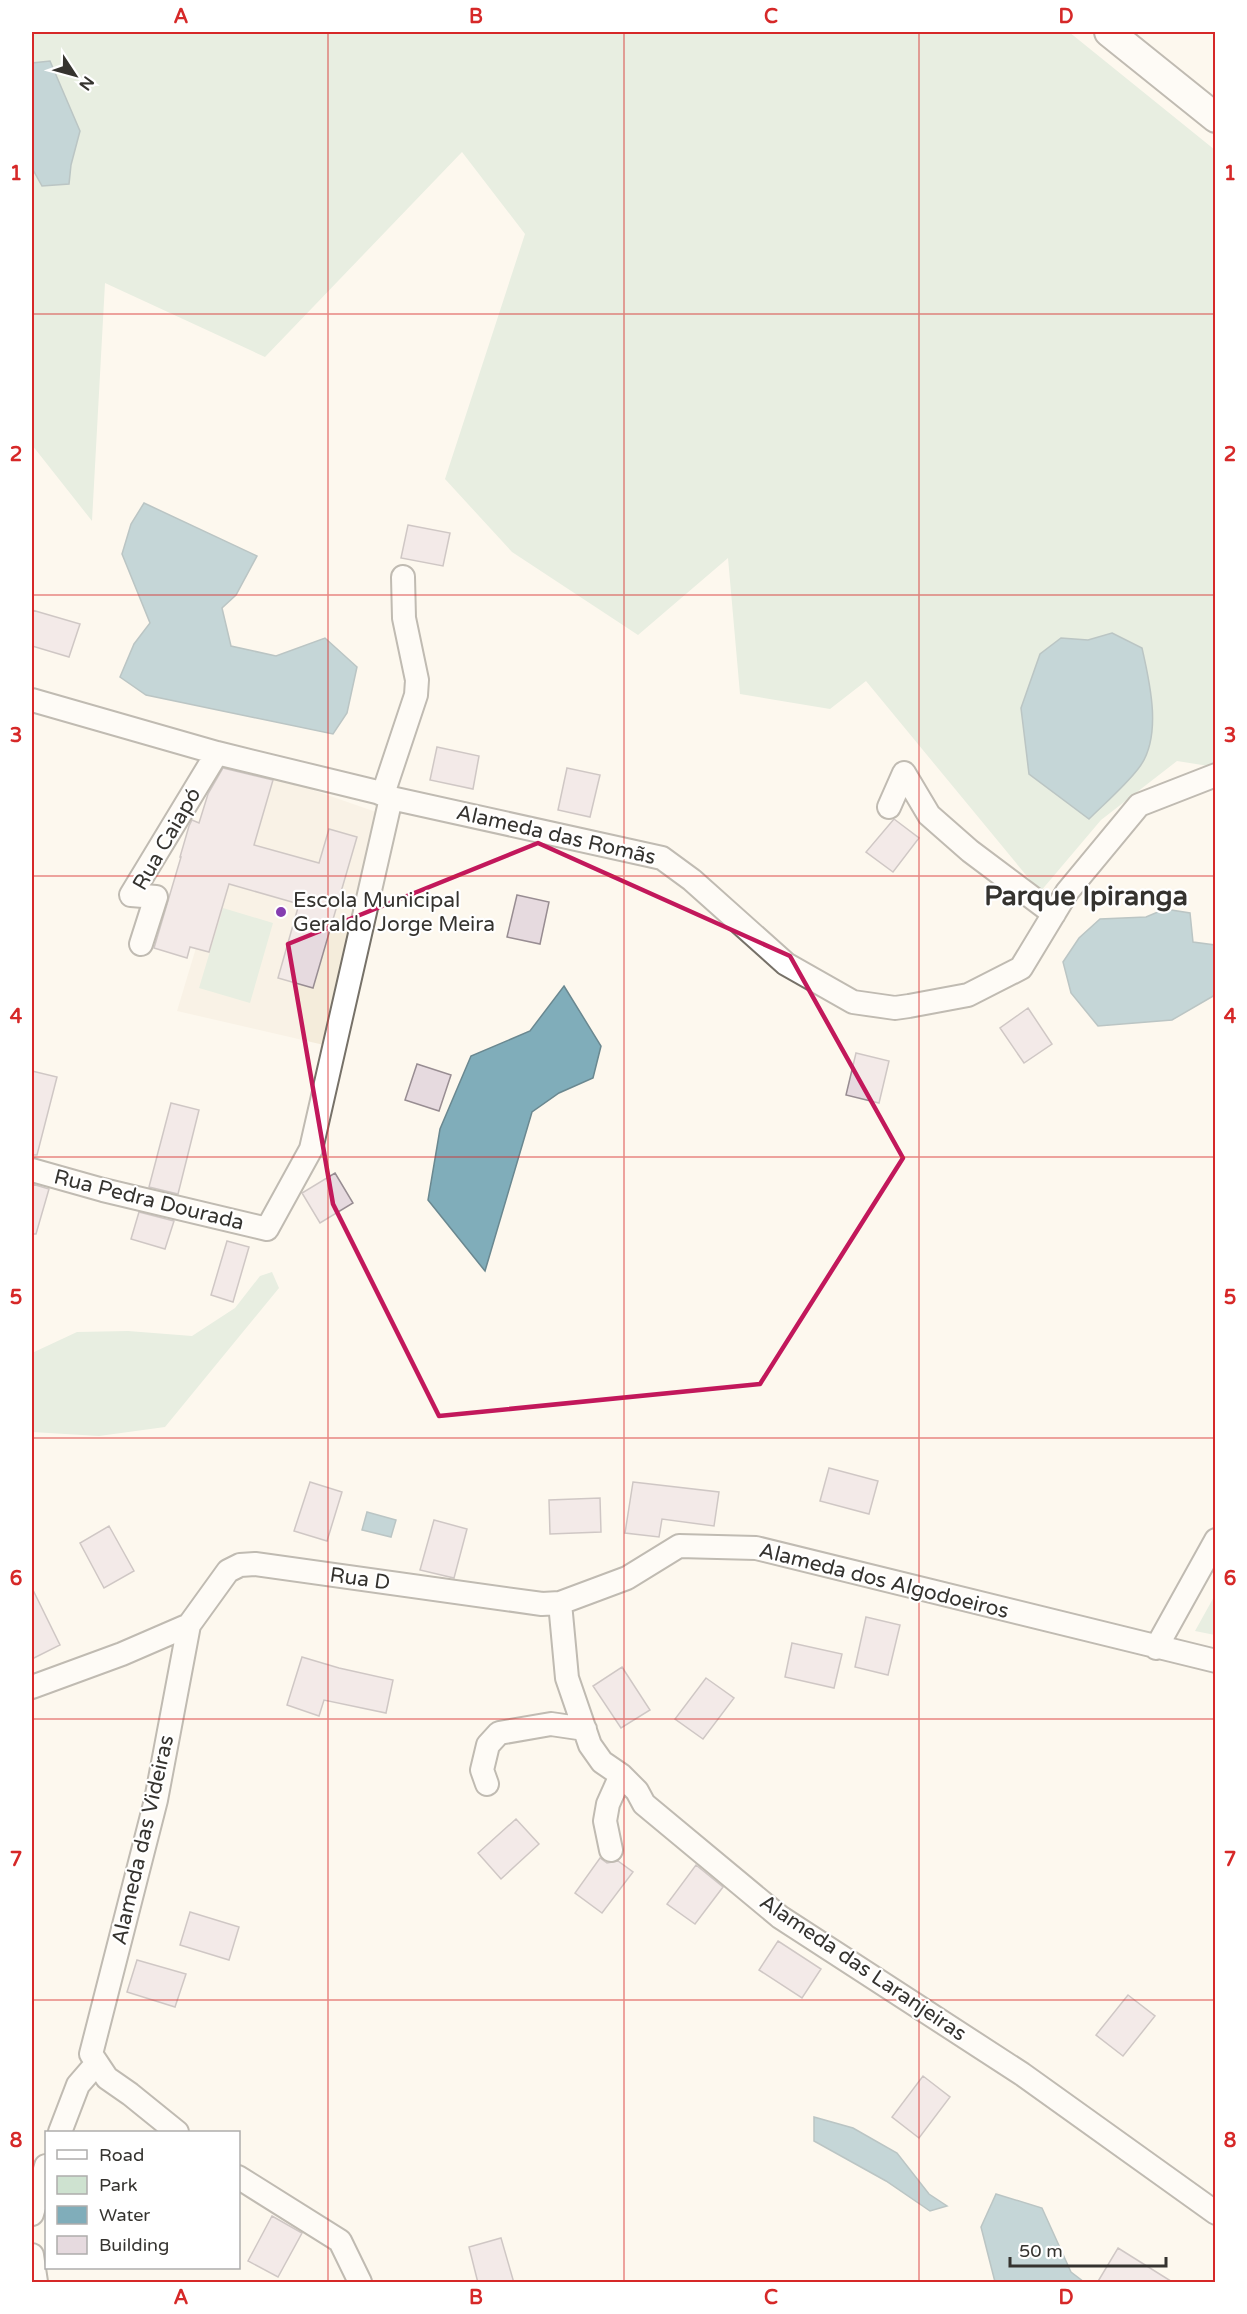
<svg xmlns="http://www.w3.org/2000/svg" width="1247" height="2314" font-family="'Varela Round',sans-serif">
<rect width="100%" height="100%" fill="#fdf8ee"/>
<path fill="#f4ecdb" d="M250,768L379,813L324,1045L177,1011Z"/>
<path fill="#cee2d0" d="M32,32H1069L1215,150V767L1177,761L1101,820L1040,892L866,681L830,709L740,694L728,558L638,635L512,552L445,479L525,234L462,152L265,357L105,283L92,521L32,445Z
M223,908L273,923L250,1003L199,988Z
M272,1272L279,1288L165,1427L99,1436L32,1432V1353L77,1332L128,1331L192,1336L235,1308L260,1276Z
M1215,1595V1635L1195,1631Z"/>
<path fill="#80adba" stroke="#6a8890" stroke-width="1.5" d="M50,61L80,131L71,165L69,184L42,186L32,168V63Z
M144,503L257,556L236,595L222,608L231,646L276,656L325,638L357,667L347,713L333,734L146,695L120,677L134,644L150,623L122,554L131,524Z
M1112,633L1142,648C1150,683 1163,738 1138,769C1124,787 1105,803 1089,819L1029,774L1021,708L1040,654L1061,638L1088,640Z
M1165,909L1190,913L1193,942L1215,945V995L1172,1020L1098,1026L1071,993L1063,962L1079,938L1100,919L1146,917Z
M564,986L601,1046L593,1078L559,1093L532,1112L485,1271L428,1200L440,1129L471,1056L530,1031Z
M367,1512L396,1520L391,1537L362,1530Z
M814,2117L853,2128L897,2153L929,2194L947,2206L930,2211L886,2181L814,2141Z
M996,2194L1042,2208L1071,2272L1084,2282H995L981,2227Z"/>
<path fill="#e6dadf" stroke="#988d92" stroke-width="1.5" d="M408,525L450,533L443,566L401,558Z
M32,610L80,624L69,657L32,646Z
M437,747L479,756L473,789L430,780Z
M223,768L273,780L254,845L319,863L329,829L357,837L313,988L278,978L299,904L229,884L209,952L190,947L187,958L154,948L181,857H180L189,826L192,820L199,823L208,794Z
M567,768L600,775L590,817L558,810Z
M894,819L919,838L893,872L866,852Z
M517,895L549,902L540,944L507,937Z
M1028,1008L1052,1044L1024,1063L1000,1028Z
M856,1053L889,1061L879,1103L846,1095Z
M417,1064L451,1075L439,1111L405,1100Z
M32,1071L57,1077L37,1155H32Z
M171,1103L199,1110L178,1194L149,1187Z
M335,1173L353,1203L320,1223L302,1193Z
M32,1184L49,1189L36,1234H32Z
M139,1212L174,1221L165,1249L131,1239Z
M227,1241L249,1247L233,1302L211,1295Z
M829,1468L878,1481L869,1514L820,1501Z
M310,1482L342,1492L327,1541L294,1531Z
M633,1482L719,1492L714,1526L662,1519L659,1537L625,1533Z
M600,1498L601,1532L550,1534L549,1500Z
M434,1520L467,1529L454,1578L420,1570Z
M109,1526L134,1571L104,1588L80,1543Z
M32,1588L60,1645L32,1659Z
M866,1617L900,1625L888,1675L855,1667Z
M792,1643L842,1654L834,1688L785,1677Z
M302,1657L339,1668L393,1680L386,1713L324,1700L319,1716L287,1705Z
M622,1667L650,1710L621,1728L593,1686Z
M706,1678L734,1698L703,1739L675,1719Z
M516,1819L539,1844L501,1879L478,1853Z
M600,1858L607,1863L618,1861L633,1872L602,1913L575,1893Z
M696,1865L723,1887L695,1924L667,1904Z
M190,1912L239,1927L229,1960L180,1945Z
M778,1941L821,1969L802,1998L759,1970Z
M137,1960L186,1974L175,2007L127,1992Z
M1128,1995L1155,2016L1123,2056L1096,2035Z
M923,2076L950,2097L919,2138L892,2117Z
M272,2216L302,2233L278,2277L248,2261Z
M501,2238L514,2283H478L469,2247Z
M1118,2248L1174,2283H1097Z"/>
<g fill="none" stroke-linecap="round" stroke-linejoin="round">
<g stroke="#767168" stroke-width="26">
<path id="minor" d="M32,700L217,753L377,792L391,798L662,858L692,880L786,964L853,1002L895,1008L909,1006L968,995L1021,968L1067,892L1139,805L1216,775
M383,794L416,695L417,680L404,618L403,577
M889,807L904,773L929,815L970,851L1054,914
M141,944L156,897L131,895L217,753
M32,1170L103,1190L267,1229L311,1149L391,798
M560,1603L567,1678L590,1745L602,1762L621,1775L637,1791L644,1804L780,1917L1022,2074L1216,2213
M1156,1648L1216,1540
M32,1687L122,1654L189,1625
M487,1784L482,1770L488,1745L499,1733L551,1724L585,1729
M611,1850L605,1821L608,1804L621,1775
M60,2132L78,2085L97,2063
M177,2132L130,2094L107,2078L91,2054L156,1800L189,1625L228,1571L240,1565L255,1564L542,1604L560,1603L627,1578L679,1546L756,1548L1216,1661
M238,2177L340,2241L360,2282
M32,2214L46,2166
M32,2255L36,2282"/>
</g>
<g stroke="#767168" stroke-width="32">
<path id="major" d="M1109,32L1216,118"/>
</g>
<use href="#minor" stroke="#fff" stroke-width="22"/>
<use href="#major" stroke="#fff" stroke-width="28"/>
</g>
<path d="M0 0H1247V2314H0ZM538,843L790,956L903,1158L760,1384L439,1416L333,1204L288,944Z" fill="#fdf8ee" fill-opacity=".55" fill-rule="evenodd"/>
<path fill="none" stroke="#c2185b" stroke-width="4.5" stroke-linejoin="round" d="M538,843L790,956L903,1158L760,1384L439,1416L333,1204L288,944Z"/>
<path fill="none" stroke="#d62828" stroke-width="1.5" stroke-opacity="0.55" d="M328,32V2282M624,32V2282M919,32V2282M32,314H1216M32,595H1216M32,876H1216M32,1157H1216M32,1438H1216M32,1719H1216M32,2000H1216"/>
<circle fill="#853db0" stroke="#fff" stroke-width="2" cx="281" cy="912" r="6"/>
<g text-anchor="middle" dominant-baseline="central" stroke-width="4.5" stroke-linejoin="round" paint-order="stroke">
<g font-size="21" fill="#35332f" stroke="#fff">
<text transform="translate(556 835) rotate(13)">Alameda das Romãs</text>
<text transform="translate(167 839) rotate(-60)">Rua Caiapó</text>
<text transform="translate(149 1200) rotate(14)">Rua Pedra Dourada</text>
<text transform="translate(360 1579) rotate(8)">Rua D</text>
<text transform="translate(884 1581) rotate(14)">Alameda dos Algodoeiros</text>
<text transform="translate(143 1840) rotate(-77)">Alameda das Videiras</text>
<text transform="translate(863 1968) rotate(34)">Alameda das Laranjeiras</text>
</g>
<g font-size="21" fill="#35332f" stroke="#fff" text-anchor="start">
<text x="293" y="900">Escola Municipal<tspan x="293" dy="24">Geraldo Jorge Meira</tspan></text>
</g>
<g font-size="27" font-weight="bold" fill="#35332f" stroke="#fff">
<text x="1086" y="896">Parque Ipiranga</text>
</g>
</g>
<rect width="1247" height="2314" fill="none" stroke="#ffffff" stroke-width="66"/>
<rect x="45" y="2131" width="195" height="138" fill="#ffffff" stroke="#aeadac" stroke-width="1.5"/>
<rect x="57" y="2150" width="30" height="9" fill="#ffffff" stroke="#aeadac" stroke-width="1.5"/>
<text x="99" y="2161" font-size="18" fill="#35332f">Road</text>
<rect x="57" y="2176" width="30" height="18" fill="#cee2d0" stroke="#aeadac" stroke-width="1.5"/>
<text x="99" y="2191" font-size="18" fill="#35332f">Park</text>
<rect x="57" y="2206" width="30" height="18" fill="#80adba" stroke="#aeadac" stroke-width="1.5"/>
<text x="99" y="2221" font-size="18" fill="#35332f">Water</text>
<rect x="57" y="2236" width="30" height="18" fill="#e6dadf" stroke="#aeadac" stroke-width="1.5"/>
<text x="99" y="2251" font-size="18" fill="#35332f">Building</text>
<g transform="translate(75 75) rotate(126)" stroke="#ffffff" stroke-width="4.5" paint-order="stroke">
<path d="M0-4.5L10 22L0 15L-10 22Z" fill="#35332f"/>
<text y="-9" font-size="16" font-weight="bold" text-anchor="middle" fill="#35332f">N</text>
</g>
<path d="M1010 2257v9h156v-9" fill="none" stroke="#35332f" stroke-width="3"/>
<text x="1019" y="2257" font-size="18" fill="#35332f" stroke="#ffffff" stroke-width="4.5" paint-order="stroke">50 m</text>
<rect x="33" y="33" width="1181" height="2248" fill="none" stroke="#d62828" stroke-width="2"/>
<g font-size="20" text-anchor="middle" font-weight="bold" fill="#d62828">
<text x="181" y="23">A</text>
<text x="476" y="23">B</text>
<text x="771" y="23">C</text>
<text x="1066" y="23">D</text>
<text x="16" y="180">1</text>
<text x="1230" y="180">1</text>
<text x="16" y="461">2</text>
<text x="1230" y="461">2</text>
<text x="16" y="742">3</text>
<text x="1230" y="742">3</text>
<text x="16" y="1023">4</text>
<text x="1230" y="1023">4</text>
<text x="16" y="1304">5</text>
<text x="1230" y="1304">5</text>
<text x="16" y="1585">6</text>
<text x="1230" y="1585">6</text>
<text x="16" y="1866">7</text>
<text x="1230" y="1866">7</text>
<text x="16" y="2147">8</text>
<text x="1230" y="2147">8</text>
<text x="181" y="2304">A</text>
<text x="476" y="2304">B</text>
<text x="771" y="2304">C</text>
<text x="1066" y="2304">D</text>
</g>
</svg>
